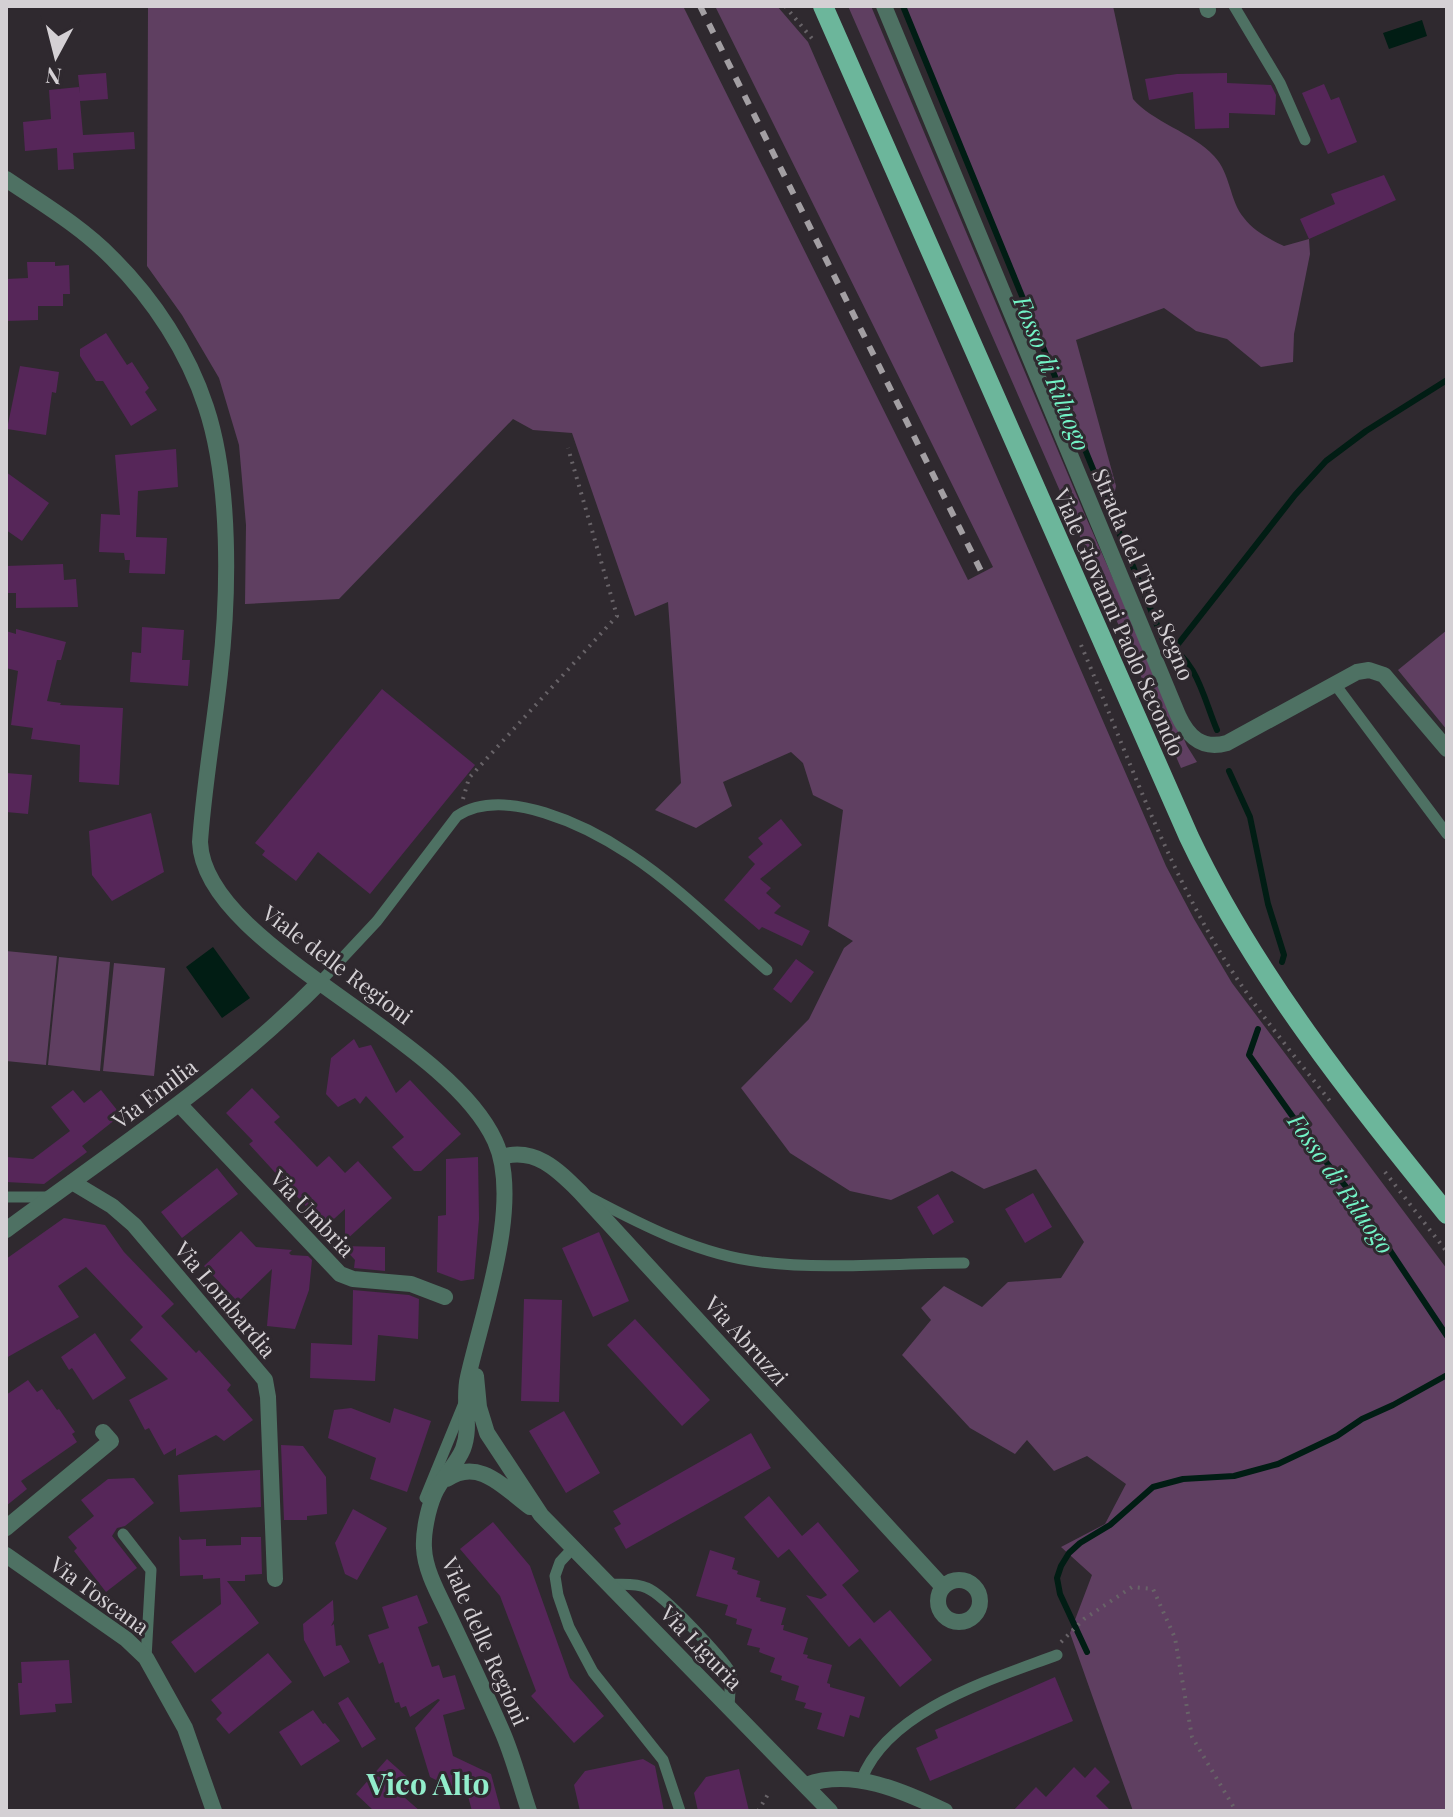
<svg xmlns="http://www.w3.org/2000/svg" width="1453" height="1817" font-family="'Playfair Display',serif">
<rect width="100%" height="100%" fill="#2f292f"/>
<path fill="#5f3f61" d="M148,6H683L968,580L993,567L715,6H777L808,42L1166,866L1194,919L1232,983L1447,1269V1811H1133L1070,1633L1092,1575L1061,1547L1105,1524L1126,1484L1087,1456L1054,1471L1027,1440L1015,1454L970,1428L902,1355L931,1320L921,1308L944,1286L982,1307L1008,1282L1061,1278L1084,1242L1036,1169L984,1189L952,1171L891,1200L850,1191L790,1153L741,1088L809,1019L844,948L853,941L828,926L843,810L813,795L803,763L791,752L723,782L732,806L696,828L655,810L681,783L668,602L635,616L572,433L533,430L513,419L339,599L245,604L246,525L239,445L219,378L182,315L147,266Z
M848,6H871L1085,515L1187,746L1197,762L1181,768Z
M903,6H1113L1133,99C1151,121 1193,133 1214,156C1231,174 1229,200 1244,218C1254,231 1269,239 1284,246L1309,239L1310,254L1294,334L1293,362L1261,367L1227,339L1196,331L1164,308L1076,340L1116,486L1110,514Z
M1447,630V730L1398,670Z
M6,951L57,956L46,1065L6,1061Z
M59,957L110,962L100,1071L48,1065Z
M114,963L165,968L154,1076L103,1071Z"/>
<path fill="#011d14" d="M1422,20L1427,36L1389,49L1383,33Z
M213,947L250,998L222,1018L186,967Z"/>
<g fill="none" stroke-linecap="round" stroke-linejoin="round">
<path stroke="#011d14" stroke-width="6" d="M903,6L1164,642C1198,661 1203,697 1217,730
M1175,648L1295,495L1326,461L1366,431L1447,380
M1229,771L1250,817L1268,904L1284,955L1282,962
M1258,1029L1249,1055L1315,1148L1355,1198L1447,1336
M1087,1652L1060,1594L1057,1578L1061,1566L1069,1553L1080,1543L1110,1525L1153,1487L1183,1479L1234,1476L1278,1464L1337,1436L1362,1419L1393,1405L1447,1375"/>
</g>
<path fill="#562659" d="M106,73L108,99L80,101L83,135L134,132L135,149L73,153L74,169L58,170L57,148L25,151L23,122L51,119L49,90L79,87L80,94L78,75Z
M1227,73V83L1271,85L1276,95L1275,115L1229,113V128L1195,129L1193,92L1149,100L1145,79L1177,74Z
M1324,84L1331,100L1339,97L1357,142L1328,154L1302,93Z
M1384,175L1396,200L1309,239L1300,219L1335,204L1331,194Z
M27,262H55V266L69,265L70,294H63V306H38V320L6,321V279L28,278Z
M106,333L127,365L132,362L149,388L145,392L157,410L131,426L103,381H96L80,356V349Z
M20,366L59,372L56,393L52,392L46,435L7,429Z
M176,449L178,487L138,491L136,537L167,538L165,574L129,573L130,560H125L124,553L99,552L101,514L120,515L115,455Z
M6,472L49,503L22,541L6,530Z
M63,564L64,580L76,579L78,607L16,608V593H6V566Z
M142,627L184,630L182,660H190L188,686L130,682L132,652L141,653Z
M16,629L66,642L61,660H57L47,701L61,703L60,705L123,708L119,785L79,782L80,745L31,739L33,728L11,725L18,671L6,668V631L16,634Z
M382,689L475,765L370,894L318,852L296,881L262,855L265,851L255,843Z
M6,773L32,775L28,814L6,812Z
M151,813L164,872L112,901L92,875L89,831Z
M781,819L802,845L760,879L771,888L766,893L781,906L774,913L810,931L802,946L762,927L759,930L724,900L755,864L748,857L763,844L758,838Z
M796,959L814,972L791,1003L773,989Z
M354,1039L359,1048L371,1045L396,1093L410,1080L461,1134L421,1171H414L392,1147L404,1137L366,1096L360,1104L355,1098L338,1107L326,1094L331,1058Z
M252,1088L280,1117L274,1122L317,1167L329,1156L345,1173L358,1161L392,1198L345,1241V1209L325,1227L249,1144L253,1141L226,1113Z
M73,1090L84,1103L101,1090L121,1115L82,1146L87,1152L44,1184L6,1182V1157L33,1159L70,1131L51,1107Z
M478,1157L479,1219L474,1279L461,1281L437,1272L438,1216L446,1215V1159Z
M217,1168L238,1194L182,1238L161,1212Z
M1033,1193L1052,1227L1025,1243L1005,1209Z
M938,1194L954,1222L933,1235L917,1207Z
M64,1218L105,1225L124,1252L174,1304L161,1316L196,1353L199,1350L231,1385L227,1390L253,1420L224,1441L216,1435L176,1456V1448L164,1455L149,1428L145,1430L129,1400L168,1379L130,1340L143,1327L86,1267L58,1286L79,1317L6,1358V1259Z
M241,1231L256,1247L292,1250L289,1253L291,1255L308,1256L312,1260L309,1290L295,1329L267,1326L272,1269L238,1302L204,1266Z
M599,1232L629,1301L593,1317L562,1248Z
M342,1246L385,1247V1271L354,1268L355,1260Z
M353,1290L409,1295L419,1299L418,1339L378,1335L375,1381L310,1378L311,1343L352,1345Z
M524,1299L562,1300L559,1402L521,1401Z
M635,1319L710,1400L682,1426L607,1345Z
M95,1333L126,1378L93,1400L72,1368L69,1370L61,1357Z
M28,1380L37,1392L42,1389L57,1410L59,1409L75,1432L72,1434L77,1442L21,1481L27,1489L6,1506V1395Z
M351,1408L390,1423L394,1408L431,1421L407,1492L370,1479L376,1458L328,1438L334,1410Z
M564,1411L600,1473L566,1493L529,1431Z
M751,1433L771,1468L626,1549L614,1528L621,1524L613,1511Z
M281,1445L303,1446L326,1477L327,1514L307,1516V1520H284Z
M260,1470L261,1507L180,1512L178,1475Z
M134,1478L154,1503L125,1526L117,1528L112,1536L137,1568L106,1592L74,1551L77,1548L68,1537L94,1516L81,1500L108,1479Z
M769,1496L802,1536L818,1522L859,1571L842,1585L874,1623L890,1610L932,1660L900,1687L860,1638L849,1647L806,1595L821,1599L827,1595L789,1549L778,1558L744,1517Z
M353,1509L387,1528L357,1580L345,1574L335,1543Z
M493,1522L530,1566L570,1678L604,1716L574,1743L531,1696L536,1691L500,1596L460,1549Z
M179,1536L182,1540L206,1539V1546L241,1545V1537H261L262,1574L245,1575V1581H227L259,1623L195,1673L171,1642L221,1604L220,1578L203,1579V1575L180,1576Z
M710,1550L735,1558L732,1569L738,1571L737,1574L760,1581L756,1597L761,1598L760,1601L786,1608L781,1625H784L783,1630L808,1638L803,1654L808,1655L807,1658L832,1665L827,1683L830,1684V1687L865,1697L859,1718L850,1715L844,1737L817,1729L822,1713L804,1708L806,1703L795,1700L799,1686L781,1680L782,1676L770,1672L775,1658L759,1652L760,1648L747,1645L752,1629L736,1624L737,1619L725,1615L728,1605L696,1596Z
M417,1595L428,1623L418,1627L432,1667L439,1665L443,1678L455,1675L465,1709L443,1715L453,1756L491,1774L501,1811H472L468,1796L430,1777L415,1728L440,1700L438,1699L410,1717L406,1706L401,1708L399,1702L395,1703L383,1662L379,1664L368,1635L389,1628L382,1607Z
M333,1600L334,1620L331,1626L334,1624L336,1646L341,1645L350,1662L324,1677L304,1640L303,1624Z
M268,1653L292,1682L229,1734L216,1719L222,1713L211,1700Z
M69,1660L72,1703L55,1704L56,1712L20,1715L18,1683H22L21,1662Z
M1055,1677L1073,1721L930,1781L916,1748L938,1738L935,1730Z
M348,1697L376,1739L362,1748L338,1703Z
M313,1710L323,1724L325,1723L340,1741L301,1766L279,1732Z
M387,1759L415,1784L404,1797L420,1811H374L356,1794Z
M643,1759L655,1766L664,1811H580L574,1785L585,1771Z
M1074,1767L1085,1778L1095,1767L1110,1782L1096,1796L1111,1811H1013L1036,1787L1046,1797Z
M739,1769L749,1811H698L694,1793L706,1777Z"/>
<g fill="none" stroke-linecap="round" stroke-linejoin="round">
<path stroke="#686368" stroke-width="4" stroke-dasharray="2 6" stroke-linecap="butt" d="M785,6L814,41
M1081,645C1124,746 1161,852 1217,947C1250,1003 1293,1054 1333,1105
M463,799L469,778L617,616L568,448
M1385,1172L1447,1252
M1061,1642L1084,1619L1132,1587L1153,1589L1175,1638L1192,1737L1236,1811
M758,1811L770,1791"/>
<path stroke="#4e7163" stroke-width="11" d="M1234,6L1280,83L1305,140
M1334,683L1447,834
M320,982L377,921L457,816C504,785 587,826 629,854C678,886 723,932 767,970
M6,1197H50
M589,1197C642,1225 700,1255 761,1262C827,1270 897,1263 964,1263
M425,1498L464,1403
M123,1534L151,1570L146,1658
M573,1548L560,1562L555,1576L558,1595L569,1627L593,1672L663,1760L680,1811
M610,1584C622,1585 636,1583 647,1588C663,1594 722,1657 731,1673L729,1707
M861,1781C887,1710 993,1679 1057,1655"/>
<path stroke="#4e7163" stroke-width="16" d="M884,6L1178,715C1188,737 1202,750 1227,743L1357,672L1369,670L1384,675L1447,749
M1207,6L1208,10
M6,179C43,204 82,227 113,259C154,300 188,352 206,407C231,482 229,594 220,673C214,729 204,785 200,842C204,947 446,1033 495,1141C523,1202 482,1314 468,1377C462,1401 472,1426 463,1449C456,1466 441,1478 434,1495C428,1509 423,1533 424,1548C425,1571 439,1595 449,1616C467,1654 485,1692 502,1731C513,1756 520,1784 529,1811
M179,1104L340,1274L353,1279L411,1284L445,1297
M501,1157C535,1147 557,1169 580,1192L943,1587
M72,1182L112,1206L134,1225L265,1380L268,1397L275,1579
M6,1230C113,1151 226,1077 320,982
M476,1376L479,1407L487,1433L541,1515L830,1811
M447,1479C479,1457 504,1488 530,1507
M6,1528L111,1441L103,1432
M6,1555L126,1639L146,1658L185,1728L214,1811
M938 1601a21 21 0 1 1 42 0a21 21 0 1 1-42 0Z
M806,1785C852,1768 903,1791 945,1811"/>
<path stroke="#6cb69b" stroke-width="20" d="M823,6L1189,837C1255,976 1351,1095 1447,1214"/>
<path stroke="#a39fa3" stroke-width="6" stroke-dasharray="10 10" stroke-linecap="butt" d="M700,6L982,573"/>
</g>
<g text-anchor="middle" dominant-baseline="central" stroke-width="6" stroke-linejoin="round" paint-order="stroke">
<g font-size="22" fill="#d4d0d4" stroke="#2f292f">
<text transform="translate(1144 574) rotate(67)">Strada del Tiro a Segno</text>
<text transform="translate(1120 622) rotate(66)">Viale Giovanni Paolo Secondo</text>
<text transform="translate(338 964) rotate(37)">Viale delle Regioni</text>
<text transform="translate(154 1093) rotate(-37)">Via Emilia</text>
<text transform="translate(313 1213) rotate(46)">Via Umbria</text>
<text transform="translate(226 1299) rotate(50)">Via Lombardia</text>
<text transform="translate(747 1340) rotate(48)">Via Abruzzi</text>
<text transform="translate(100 1595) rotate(36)">Via Toscana</text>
<text transform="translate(486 1641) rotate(66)">Viale delle Regioni</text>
<text transform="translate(702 1647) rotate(46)">Via Liguria</text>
</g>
<g font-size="24" font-style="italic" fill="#73f3c6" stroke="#2f292f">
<text transform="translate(1053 373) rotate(68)">Fosso di Riluogo</text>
<text transform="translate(1342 1183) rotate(55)">Fosso di Riluogo</text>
</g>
<g font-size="30" font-weight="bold" fill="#92edcb" stroke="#2f292f">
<text x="428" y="1783">Vico Alto</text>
</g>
</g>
<rect width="1453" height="1817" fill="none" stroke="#d4d0d4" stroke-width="16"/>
<g transform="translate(56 56) rotate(187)" stroke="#2f292f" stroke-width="6" paint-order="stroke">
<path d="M0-6L14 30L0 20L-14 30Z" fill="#d4d0d4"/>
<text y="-12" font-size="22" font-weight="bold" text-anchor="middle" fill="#d4d0d4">N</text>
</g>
</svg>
